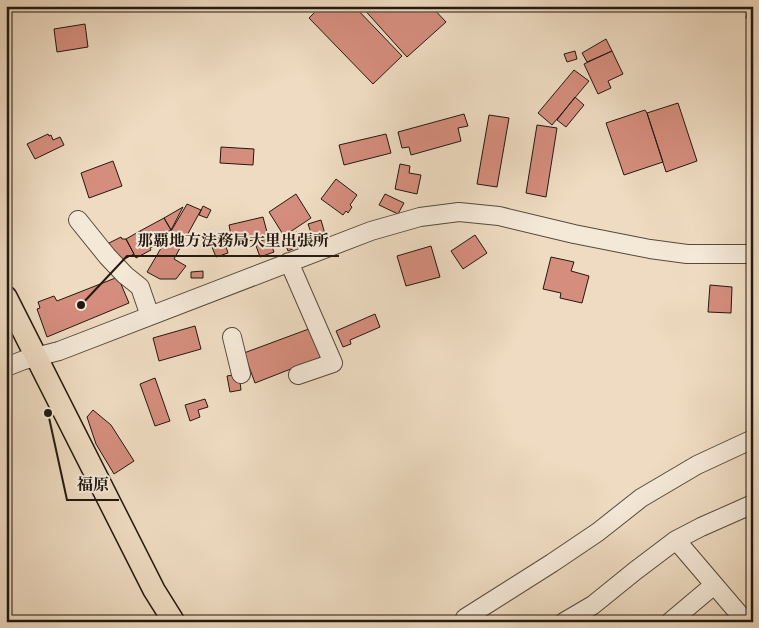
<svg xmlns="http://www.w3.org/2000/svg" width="759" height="628" font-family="Cardo,'Noto Serif JP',serif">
<rect width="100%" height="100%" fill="#eedbc1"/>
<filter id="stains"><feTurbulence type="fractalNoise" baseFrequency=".004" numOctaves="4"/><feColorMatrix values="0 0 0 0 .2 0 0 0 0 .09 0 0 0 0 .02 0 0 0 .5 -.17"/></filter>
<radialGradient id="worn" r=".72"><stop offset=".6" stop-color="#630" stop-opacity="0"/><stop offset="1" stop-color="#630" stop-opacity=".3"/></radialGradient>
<path fill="#d58d7d" stroke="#221910" d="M321,6H354L402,56L373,84L309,18Z
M361,6H431L446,22L407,57Z
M748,6H753V20L746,18Z
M85,24L88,47L57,52L54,29Z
M606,39L612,51L587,62L582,53Z
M575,51L577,59L567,62L564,54Z
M612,51L623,74L608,81L611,88L598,94L584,64Z
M574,70L589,81L552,125L538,113Z
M575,97L584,105L566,127L557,120Z
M678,103L697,161L666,172L647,113Z
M645,110L647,113L663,162L624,175L606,123Z
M464,114L468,126L458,128L461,141L411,155L409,147L402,148L398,132Z
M489,115L509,118L497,187L477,184Z
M537,125L557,128L546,197L526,193Z
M48,134L49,136L51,135L53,140L60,137L64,145L35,159L27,144Z
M386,134L391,153L344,165L339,145Z
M221,147L254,149L253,165L220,163Z
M113,161L122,186L89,198L81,173Z
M400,164L410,166L409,173L421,175L417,194L395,189Z
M336,179L357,195L350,205L352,207L348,213L346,211L343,215L321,199Z
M296,194L311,218L284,236L269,212Z
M385,194L404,203L398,214L379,205Z
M187,204L201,210L174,259L186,266L176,279H160L147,272Z
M203,206L211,210L207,218L199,215Z
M183,207L171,230L164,218Z
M263,217L268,236L233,245L229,225Z
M164,218L171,230L162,235L165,240L150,248L140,231Z
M321,220L325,234L313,238L308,224Z
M140,231L151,250L136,258L126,239Z
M297,232L302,245L288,251L283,238Z
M475,235L487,253L463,269L451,251Z
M121,237L122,239H126L134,254L119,262L109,243Z
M269,238L274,252L260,257L255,243Z
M225,243L228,253L216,257L212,247Z
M431,246L440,277L406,286L397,256Z
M551,257L574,262L571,271L589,276L582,303L560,298L561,293L543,289Z
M203,271V278H191V272Z
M118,277L129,303L47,337L37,309L40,308L38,302L54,296L57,301Z
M710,285L732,287L731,313L708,312Z
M375,314L380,327L350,340L351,344L343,347L336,331Z
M195,326L201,349L159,361L153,338Z
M314,327L324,356L255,383L244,353Z
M239,374L241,390L230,392L227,376Z
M155,378L170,421L155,426L140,384Z
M205,399L208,407L198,410L200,417L190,421L185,405Z
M93,410L111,425L134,461L114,474L96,444L87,417Z"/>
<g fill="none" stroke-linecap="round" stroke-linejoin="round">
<g stroke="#554a3c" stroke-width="20">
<path id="minor" d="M78,220L107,256L125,275L140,287L150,316
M289,262L333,363L298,375
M232,337L241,374
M6,367L24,360L59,351L371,231L420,217L459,212L499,216L574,234L650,249L687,254H753
M676,540L746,622
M467,622L465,618L552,563L598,532L641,498L697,465L753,439
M564,622L593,605L635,571L676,540L701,527L753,504
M670,622L714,585"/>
</g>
<g stroke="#221910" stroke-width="24">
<path id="major" d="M6,297L154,590L174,622"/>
</g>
<use href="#minor" stroke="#f4e8d7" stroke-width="18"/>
<use href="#major" stroke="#eedbc1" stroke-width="21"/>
</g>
<path fill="none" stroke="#221910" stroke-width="2" d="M81 305L127 256H339M48 413L67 500H119"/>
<g fill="#221910" stroke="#f4e8d7" stroke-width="2">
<circle cx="81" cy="305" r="5"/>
<circle cx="48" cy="413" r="5"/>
</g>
<g font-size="16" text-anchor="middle" font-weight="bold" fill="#221910" stroke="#f4e8d7" stroke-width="4" stroke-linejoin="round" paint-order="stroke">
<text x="233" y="246">那覇地方法務局大里出張所</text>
<text x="93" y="490">福原</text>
</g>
<rect width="759" height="628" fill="none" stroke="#eedbc1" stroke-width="25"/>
<rect x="8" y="8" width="744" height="613" fill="none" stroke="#221910" stroke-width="2.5"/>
<rect x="12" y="12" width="734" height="603" fill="none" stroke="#221910"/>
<rect width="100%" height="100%" filter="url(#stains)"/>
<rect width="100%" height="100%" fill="url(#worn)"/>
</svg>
